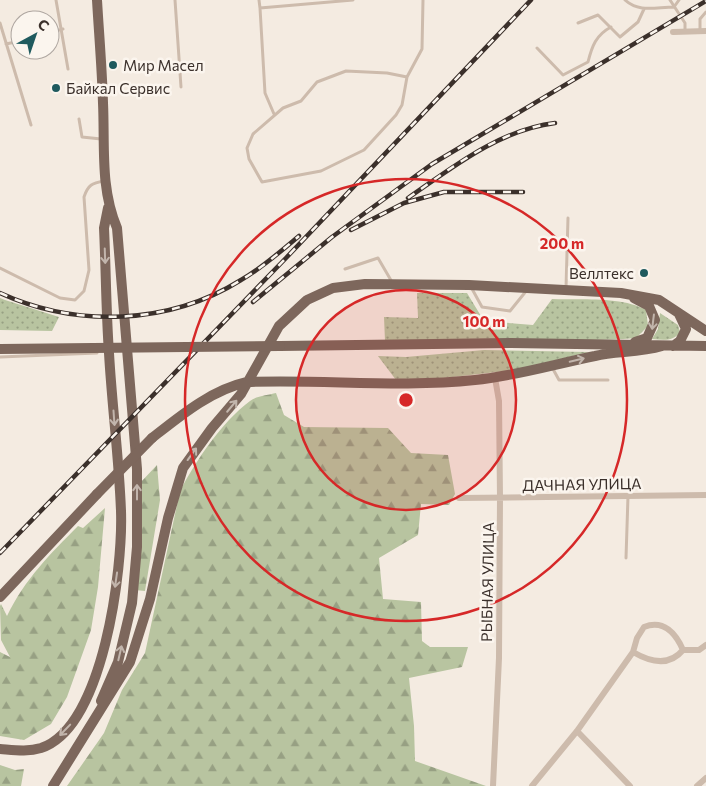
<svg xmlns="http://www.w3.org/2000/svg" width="706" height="786" font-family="Commissioner,sans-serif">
<defs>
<pattern id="grass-dots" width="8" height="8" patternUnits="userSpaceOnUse" patternTransform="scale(1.25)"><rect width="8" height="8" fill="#b8c4a0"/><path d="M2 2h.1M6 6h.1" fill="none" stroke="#97a083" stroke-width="1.8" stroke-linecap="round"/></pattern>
<pattern id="forest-firs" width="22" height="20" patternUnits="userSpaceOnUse" patternTransform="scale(1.25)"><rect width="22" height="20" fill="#b8c4a0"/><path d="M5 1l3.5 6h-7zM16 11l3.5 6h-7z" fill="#97a083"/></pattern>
</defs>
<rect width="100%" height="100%" fill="#f4ebe1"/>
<path fill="url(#grass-dots)" d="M417,293H467L484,321L533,325L552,299C580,300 622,296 646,310L648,326L636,338L623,339L494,343L385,341L384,317L418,318Z
M0,298L5,300L59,317L52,331L0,330Z
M660,313L678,325L680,332C673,342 663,340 652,339L658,329Z
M484,350L589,352L515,370L444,378L396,380L378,356L406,357Z"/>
<path fill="url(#forest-firs)" d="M276,393L284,415L304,427L388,428L411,453L448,455L455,494L449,505L421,504L418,535L379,558L383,599L421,602L422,641L430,647H468L462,667L409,678L414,726L415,761L486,786H67L104,733L122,690L145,653L180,491C197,459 221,423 250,401C256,396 268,395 276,393Z
M157,465L160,500L145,591L135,590L140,483Z
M105,508L98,587L91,630L67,697L51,724L24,740L0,736V652L10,657L1,640L0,606L1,604L7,616C25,579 50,554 78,526L83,528Z
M0,765L15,770L24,769L21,786H0Z"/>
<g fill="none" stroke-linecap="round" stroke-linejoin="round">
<path stroke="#cdbbac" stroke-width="3" d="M56,0L68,69
M175,0L181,87
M259,0L260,8L353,0
M625,0C639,13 656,7 674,7L679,0
M670,0L685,23V31
M260,8L265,93L274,114
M0,23L31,125
M578,23L598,15L620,37L638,22L644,9
M700,31V19L706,12
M50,32L63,29
M6,44L20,41
M537,48L563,75L588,62C592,46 596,35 611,27
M407,77L387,73L346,71L317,82L301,101L283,108L253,134L247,148L249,159L262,182L321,171L364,150L396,115L402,105L407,77L422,49L423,0
M79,119L82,137L101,139
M0,268L60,298L75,300L84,291L89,270L84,197C88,185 92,183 104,181
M345,269L378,258L392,282
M471,287L482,307L510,311L527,290
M566,288L568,218
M0,357L97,353
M553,369L559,380H608
M626,558L628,496"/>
<path stroke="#cdbbac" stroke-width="6" d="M673,32L706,31
M459,498L706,495
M683,650H699L706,645
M633,652C650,662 669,667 683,650
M577,731L630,786
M493,786L499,658L500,498L499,401L495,378
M532,786L577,731L633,652L637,638L644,627C664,619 676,634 683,650
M697,786L706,778"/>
<path stroke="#7d675c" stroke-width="10" d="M97,0C99,34 102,69 103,103C105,146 100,188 117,228L137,469V547L132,603L118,662L101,701
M634,298L649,306L655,320L647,338L635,342
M280,346L511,343L706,346
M673,346L680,341L686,329L679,314
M152,438C180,416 211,390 247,382C323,379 399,388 475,380C516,376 555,364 595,356C617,351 639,353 662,346
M0,597L97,494
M0,749C14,750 28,752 41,748C104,727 123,568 121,511C119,458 112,406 109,353C106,311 106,270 104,228L108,208
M53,786L130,662L150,599L168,518L183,468L212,428L241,394L279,326L307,300L333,288L365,284L469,285L621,293L659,300L706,331"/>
<g stroke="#3b302b" stroke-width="4.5">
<path id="rail" d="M408,198C453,167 499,130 555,123
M351,230L404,203L444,192H523
M0,293C77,328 169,325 241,280C262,268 280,252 299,236
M253,302L332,237L432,164L706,1
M0,553L286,258L531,0"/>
</g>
<use href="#rail" stroke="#fbf5ee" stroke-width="2.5" stroke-dasharray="8" stroke-linecap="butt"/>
<path stroke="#7d675c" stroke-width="10" d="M0,349L280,346
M97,494L152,438"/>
</g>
<defs><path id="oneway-shaft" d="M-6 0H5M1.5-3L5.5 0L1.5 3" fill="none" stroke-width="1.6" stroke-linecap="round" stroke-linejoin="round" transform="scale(1.25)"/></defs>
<g stroke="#c2b5ac">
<use href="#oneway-shaft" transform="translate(105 256) rotate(88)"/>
<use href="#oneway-shaft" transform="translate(653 322) rotate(97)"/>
<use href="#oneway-shaft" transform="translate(577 360) rotate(-13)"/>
<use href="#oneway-shaft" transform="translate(232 406) rotate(-50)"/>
<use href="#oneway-shaft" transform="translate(114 418) rotate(86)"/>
<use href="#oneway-shaft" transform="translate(192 454) rotate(-54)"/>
<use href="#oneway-shaft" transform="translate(137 492) rotate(-90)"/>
<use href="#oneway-shaft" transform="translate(116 580) rotate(98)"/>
<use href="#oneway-shaft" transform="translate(120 653) rotate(-77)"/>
<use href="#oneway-shaft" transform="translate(65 730) rotate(134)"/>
</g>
<circle cx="406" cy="400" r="110" fill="#d62828" fill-opacity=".12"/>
<g fill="none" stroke="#d62828" stroke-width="2.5">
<circle cx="406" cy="400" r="110"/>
<circle cx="406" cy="400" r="221"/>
</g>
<g fill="#1f5a5e" stroke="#fbf5ee" stroke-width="2">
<circle cx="113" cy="65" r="5"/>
<circle cx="56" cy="88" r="5"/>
<circle cx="644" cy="273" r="5"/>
</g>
<g text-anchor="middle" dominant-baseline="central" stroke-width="5" stroke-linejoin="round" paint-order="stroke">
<g font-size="15" fill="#3b302b" stroke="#fbf5ee" text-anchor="start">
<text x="123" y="65">Мир Масел</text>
<text x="66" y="88">Байкал Сервис</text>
<text x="634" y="273" text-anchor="end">Веллтекс</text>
</g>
<g font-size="15" fill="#3b302b" stroke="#fbf5ee">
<text transform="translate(582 484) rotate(-1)">ДАЧНАЯ УЛИЦА</text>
<text transform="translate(487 582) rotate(-89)">РЫБНАЯ УЛИЦА</text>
</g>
</g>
<circle cx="406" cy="400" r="8" fill="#d62828" stroke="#fbf5ee" stroke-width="2.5"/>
<g font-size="15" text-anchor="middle" font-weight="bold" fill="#d62828" stroke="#fbf5ee" stroke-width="5" stroke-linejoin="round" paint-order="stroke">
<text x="562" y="249">200 m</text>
<text x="484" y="327">100 m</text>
</g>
<g transform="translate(35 35) rotate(40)"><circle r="24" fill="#fbf5ee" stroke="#aea6a0"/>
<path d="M0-4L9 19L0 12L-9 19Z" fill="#1f5a5e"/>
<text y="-8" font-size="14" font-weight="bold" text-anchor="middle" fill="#3b302b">С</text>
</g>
</svg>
